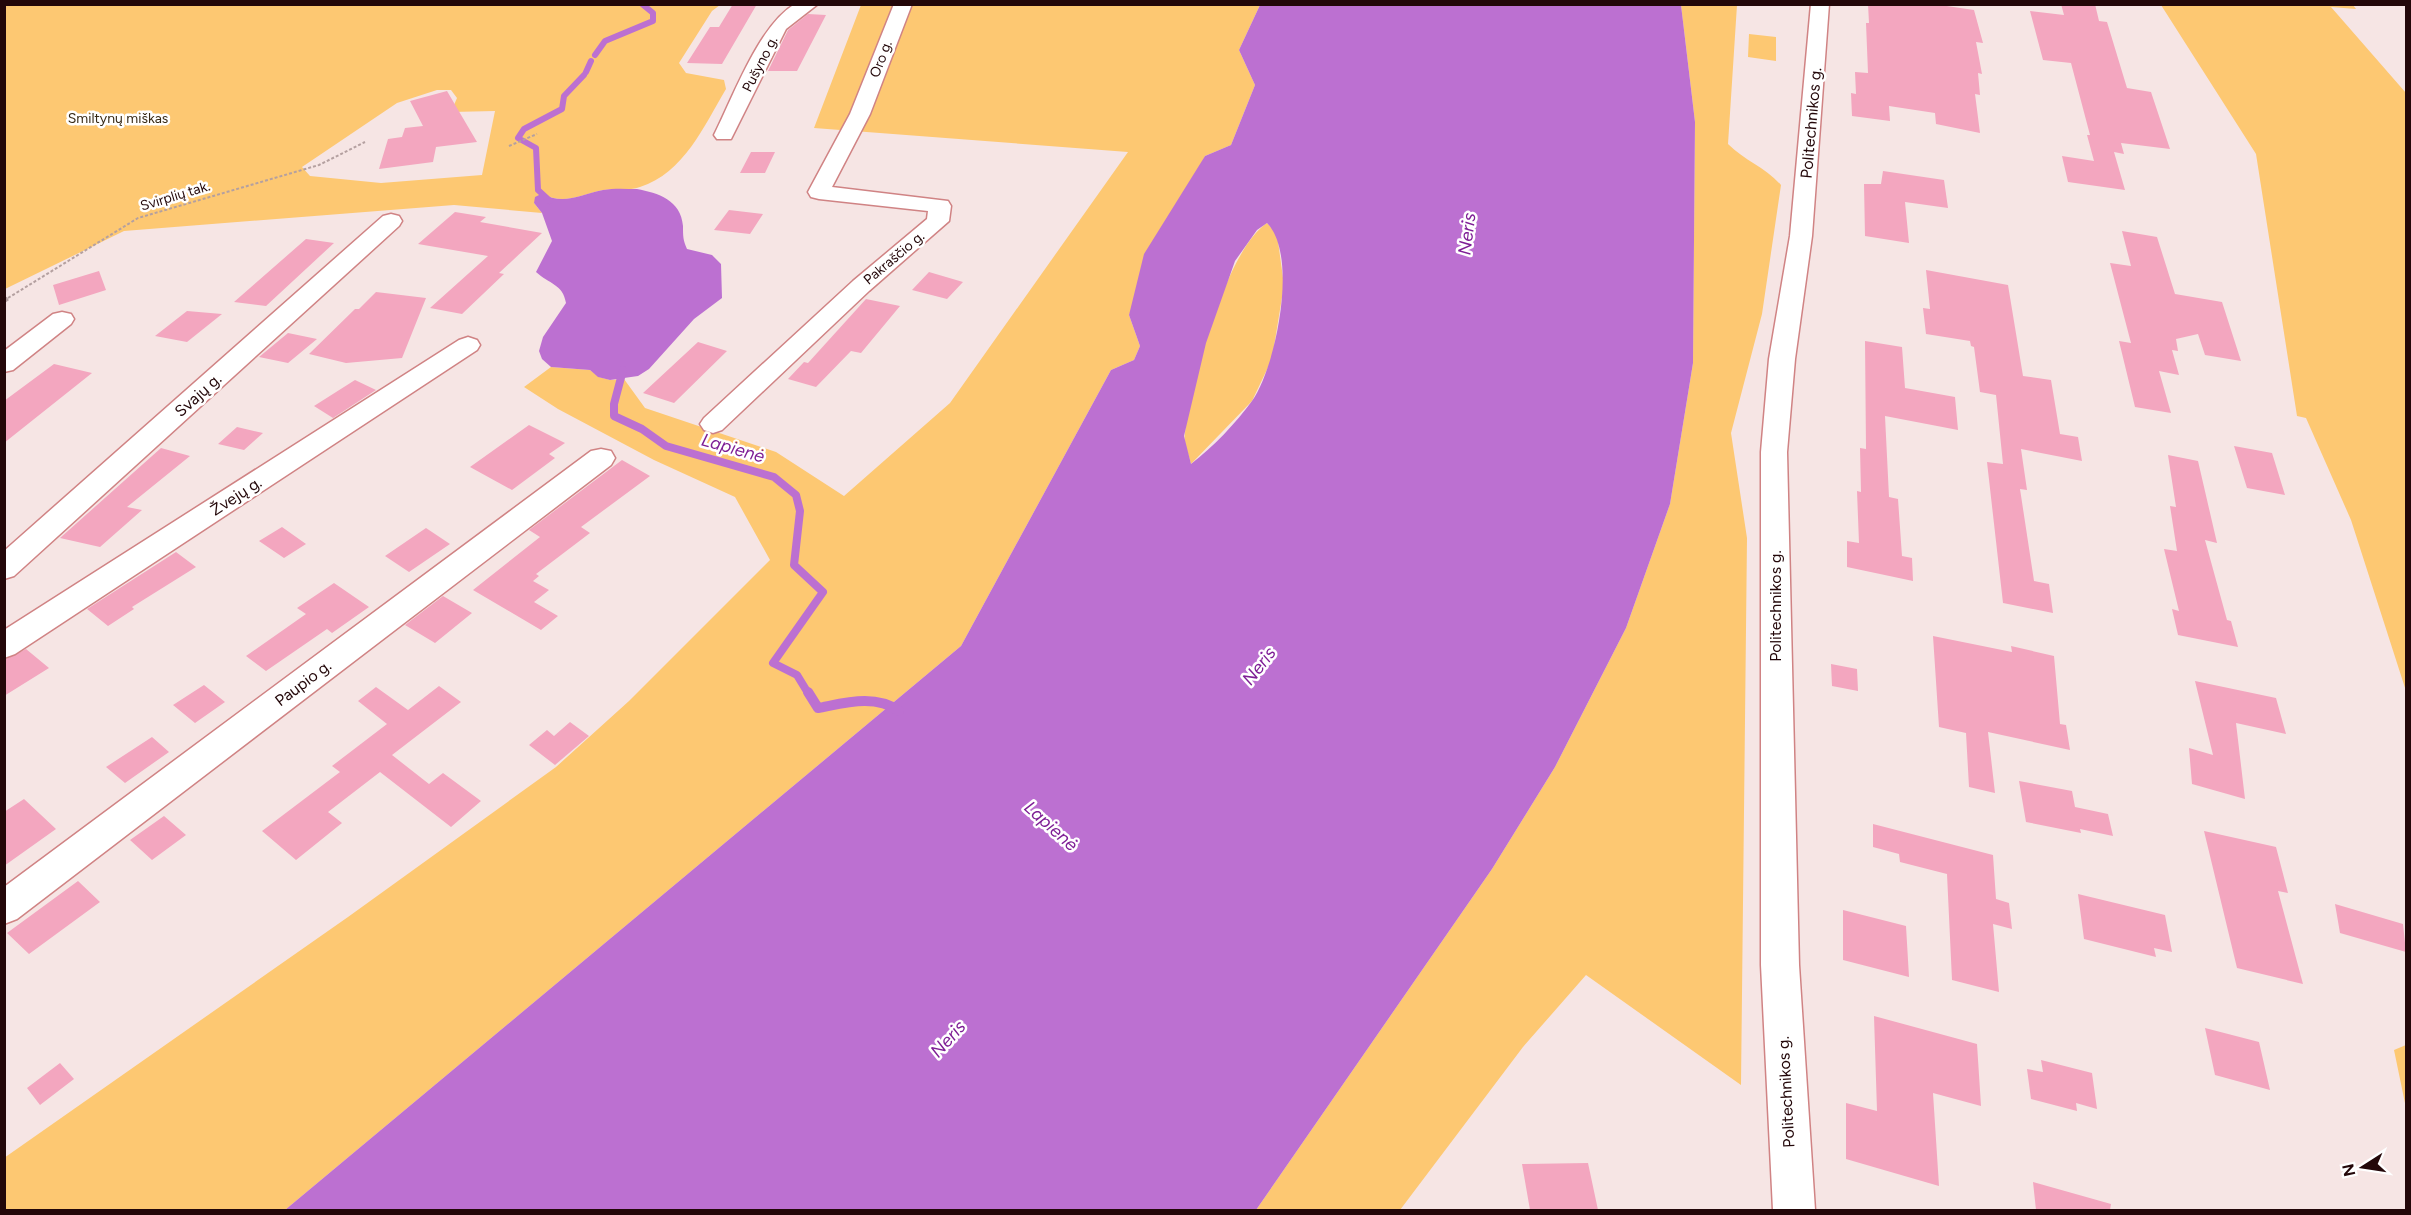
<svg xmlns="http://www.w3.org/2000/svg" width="2411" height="1215" font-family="Figtree,sans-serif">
<rect width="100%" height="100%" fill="#f6e5e4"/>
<path fill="#fdc872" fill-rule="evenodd" d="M4,5H720L712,11L679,63L686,73L724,80L726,89C704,126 684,173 640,187C629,191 615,188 603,190C580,195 565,205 541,194L534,203L542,213L454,205L124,231L5,289ZM437,90H451L457,98L451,112L495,111L482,175L381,183L310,176L302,167L397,103Z
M861,5H1260L1239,50L1255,85L1231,145L1205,156L1129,315L1140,346L1134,360L1111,370L961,646L285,1210H5L4,1158L348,917L556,767L629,701L770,560L735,497L654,460L558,409L524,387L551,367L590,370L599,377L610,380L624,379L645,408L776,452L844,496L950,403L1128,152L814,128Z
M1681,5H1737L1728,144C1745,161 1765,167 1781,185L1762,314L1731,433L1747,538L1741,1085L1586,975L1523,1047L1400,1210H1256L1492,869L1555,767L1626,628L1670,504L1693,363L1695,122Z
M2161,5H2353L2356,9L2331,7L2406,93V691L2351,520L2306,418L2297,416L2256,154Z
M1749,34L1776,37V61L1748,57Z
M1267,223L1277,234L1284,285L1272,359L1252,401L1191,464C1189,455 1183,442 1185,433C1191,383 1226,250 1267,223Z
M2406,1045V1108L2394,1050Z"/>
<path fill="#bc70d1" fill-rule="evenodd" d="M1260,5H1681L1695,122L1693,363L1670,504L1626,628L1555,767L1492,869L1256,1210H285L961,646L1111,370L1134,360L1140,346L1129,315L1144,254L1205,156L1231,145L1255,85L1239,50ZM1267,223C1299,255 1276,367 1252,401C1236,423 1213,447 1191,464L1184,436L1206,343L1235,261L1257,230Z
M637,189C658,193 681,200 683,226C683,236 683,240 687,249L712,255L721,264L722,298L694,319L649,369L638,376L610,380L598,377L590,370L551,367L542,359L539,351L543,337L566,303C563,284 549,284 536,272L552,241L542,213L534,203L535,197L541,194C565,205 579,195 603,190C614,188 626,189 637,189Z"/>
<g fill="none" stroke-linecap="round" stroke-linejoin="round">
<path stroke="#bc70d1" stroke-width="6" d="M595,55L605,41L653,21V13L642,4
M586,72L591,61
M550,201L538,190L536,148L518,138L524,129L562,109L564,96L584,75"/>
<path stroke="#bc70d1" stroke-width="8" d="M623,370L614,404V416L642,429L666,446L774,477L796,495L800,511L794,565L823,592L773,663L797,675L808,693"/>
<path stroke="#bc70d1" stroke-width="10" d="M808,692L818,708C845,703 875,694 899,711"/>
</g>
<path fill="#f3a6bf" d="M733,4H757L722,64L687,63L710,27H719Z
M1868,4H1933L1974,10L1983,43L1976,42L1982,74L1978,73L1980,95L1975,94L1980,133L1936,124L1935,113L1889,106L1890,121L1852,116L1851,93L1856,94L1855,72L1868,73L1866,23H1869Z
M2061,4H2095L2099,21L2107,22L2127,88L2151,92L2170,149L2121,143L2124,154L2114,152L2125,190L2068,182L2062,156L2094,161L2087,135H2090L2071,63L2043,60L2030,11L2064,15Z
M808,14L826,15L797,71H768L788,30Z
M447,91L477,142L436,147L433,162L379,169L388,139L402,137L405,128L423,126L410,101Z
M751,152H775L765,173H740Z
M1883,171L1944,180L1948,208L1905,202L1909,243L1865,236L1864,184H1881Z
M729,210L763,214L750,234L714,230Z
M455,212L486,217L480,222L542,233L499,273L504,274L462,314L430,308L488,256L418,244Z
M2122,231L2157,237L2175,294L2222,302L2241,361L2205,355L2198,334L2176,339L2178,351L2172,350L2179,375L2159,371L2171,413L2135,407L2119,341L2131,343L2110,263L2131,266Z
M306,239L334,243L266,306L234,302Z
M1926,270L2008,285L2023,376L2051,380L2060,434L2078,437L2082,461L2021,449L2027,490L2020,489L2034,581L2049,584L2053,613L2003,603L1987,462L2003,464L1996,395L1980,392L1974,347L1971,346L1970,341L1926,334L1923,308L1930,309Z
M99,271L106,290L59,305L53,285Z
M929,272L963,282L947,299L912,290Z
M376,292L426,298L402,358L346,363L309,354L355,309H359Z
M866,299L900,306L861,353L851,351L816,387L788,379L804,362L808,363Z
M187,311L222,314L187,342L155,336Z
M288,333L317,339L288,363L259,357Z
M1865,341L1902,347L1905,388L1955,397L1958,430L1885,416L1889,497L1898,499L1902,556L1912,558L1913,581L1847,567V541L1859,543L1857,491L1861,492L1860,448L1866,449Z
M698,342L727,351L674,403L643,393Z
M54,364L92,373L4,443V401Z
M355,380L376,390L333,418L314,406Z
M529,425L565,443L549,454L555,458L512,490L470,467Z
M237,427L263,433L244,450L218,444Z
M2234,446L2272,453L2285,495L2247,488Z
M161,448L190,456L127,507L142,510L100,547L60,538Z
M2168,455L2198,461L2217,543L2205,540L2227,620L2231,621L2238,647L2178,635L2172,609L2179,611L2164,549L2177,551L2170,506L2176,507Z
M622,460L650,476L581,527L590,533L536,574L539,576L533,581L549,590L534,602L558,616L541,630L473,590L540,537L529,530Z
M282,527L306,544L284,558L259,541Z
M426,528L450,544L409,572L385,556Z
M176,552L196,567L132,607L134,609L108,626L87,609Z
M334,583L369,607L332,633L327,629L266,671L246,656L306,614L297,608Z
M443,596L472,613L435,643L405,625Z
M1933,636L2012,652L2011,646L2054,656L2060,724L2066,725L2070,750L1988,732L1995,793L1969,787L1966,733L1939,727Z
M26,649L49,668L4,696V660Z
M1831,664L1857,669L1858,691L1832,686Z
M2195,681L2276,698L2286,734L2236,723L2245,799L2192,784L2189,748L2213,755Z
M204,685L225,702L195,723L173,705Z
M439,686L461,702L392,755L429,784L443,773L481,801L451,827L380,772L328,812L342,823L296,860L262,831L340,772L332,766L387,724L358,701L376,687L408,710Z
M570,722L589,736L555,765L529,745L547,730L554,736Z
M152,737L169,752L125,783L106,767Z
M2019,781L2072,791L2075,807L2108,814L2113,836L2080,829L2081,833L2026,822Z
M24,799L56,829L4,866V812Z
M164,816L186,835L152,860L130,840Z
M1873,824L1993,855L1996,899L2009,903L2012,929L1993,924L1999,992L1952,980L1947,874L1900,862L1899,854L1873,847Z
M2204,831L2276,847L2288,893L2278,891L2303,984L2237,968Z
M78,881L100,902L29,954L7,933Z
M2078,894L2165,915L2172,952L2154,948L2156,957L2084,939Z
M2335,904L2403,924L2406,952L2340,933Z
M1843,910L1906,926L1909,977L1843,960Z
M1874,1016L1977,1044L1981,1106L1933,1093L1939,1186L1846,1159V1103L1877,1111Z
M2205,1028L2259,1042L2270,1090L2215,1075Z
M2041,1060L2092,1073L2097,1109L2076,1103L2077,1111L2031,1099L2027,1069L2043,1072Z
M60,1063L74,1079L40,1105L27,1088Z
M1588,1163L1598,1210H1530L1522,1164Z
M2033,1182L2111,1204L2110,1210H2036Z"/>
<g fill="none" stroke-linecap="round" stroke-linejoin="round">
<g stroke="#d08384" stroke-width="3">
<path id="street" d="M795,4H818L786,29L731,139H717L714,135C733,97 759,25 795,4Z
M894,4H912L870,114L832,187L948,201L951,206L949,221L869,291L722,430L713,433L704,430L700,424L704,418L853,281L927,219L928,211L819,199L811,197L808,192L850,114Z
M1811,4H1829L1812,236L1795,359L1787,452L1799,965L1815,1210H1773L1761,965V452L1769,359L1790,236Z
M391,214L399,216L402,221L399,226L14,576L4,579V551L383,216Z
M62,312L71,314L74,319L71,324L13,370L4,372V351L53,314Z
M468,337L477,340L480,345L477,350L15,654L4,658V630L459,340Z
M601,449L611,451L615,458L611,465L17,919L4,924V887L591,451Z"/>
</g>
<path stroke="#b4a0a0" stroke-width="2" stroke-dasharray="3 2" stroke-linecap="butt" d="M509,146L537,134
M8,298L138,218L319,165L365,142"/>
<path stroke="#b4a0a0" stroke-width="4" stroke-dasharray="4.5 3" stroke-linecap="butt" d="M4,301L10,297"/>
<use href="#street" fill="#fff" fill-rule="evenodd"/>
</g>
<g text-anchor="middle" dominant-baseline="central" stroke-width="5" stroke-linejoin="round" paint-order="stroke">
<g font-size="14" fill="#230709" stroke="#fff">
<text transform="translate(881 59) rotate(-69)">Oro g.</text>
<text transform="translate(760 64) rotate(-63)">Pušyno g.</text>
<text transform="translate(175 196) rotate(-17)">Svirplių tak.</text>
<text transform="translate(894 258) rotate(-40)">Pakraščio g.</text>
</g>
<g font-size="14" fill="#372a16" stroke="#fff">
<text x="118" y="118">Smiltynų miškas</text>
</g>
<g font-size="16" fill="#230709" stroke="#fff">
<text transform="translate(1811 123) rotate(-85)">Politechnikos g.</text>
<text transform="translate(198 395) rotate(-42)">Svajų g.</text>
<text transform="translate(236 496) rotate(-33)">Žvejų g.</text>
<text transform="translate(1775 606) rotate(-90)">Politechnikos g.</text>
<text transform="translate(303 683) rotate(-37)">Paupio g.</text>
<text transform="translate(1786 1092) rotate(-93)">Politechnikos g.</text>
</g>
<g font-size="18" font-style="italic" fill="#7e1e95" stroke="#fff">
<text transform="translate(1467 234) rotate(-83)">Neris</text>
<text transform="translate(733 448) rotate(16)">Lapienė</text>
<text transform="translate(1259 666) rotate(-52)">Neris</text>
<text transform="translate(1051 826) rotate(42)">Lapienė</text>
<text transform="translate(948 1039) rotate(-48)">Neris</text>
</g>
</g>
<rect width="2411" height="1215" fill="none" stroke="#230709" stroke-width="12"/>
<g transform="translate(2363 1167) rotate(258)" stroke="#ffffff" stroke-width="4.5" paint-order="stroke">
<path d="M0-4.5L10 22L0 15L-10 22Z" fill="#230709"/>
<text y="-9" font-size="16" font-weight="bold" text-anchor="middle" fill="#230709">N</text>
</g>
</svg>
